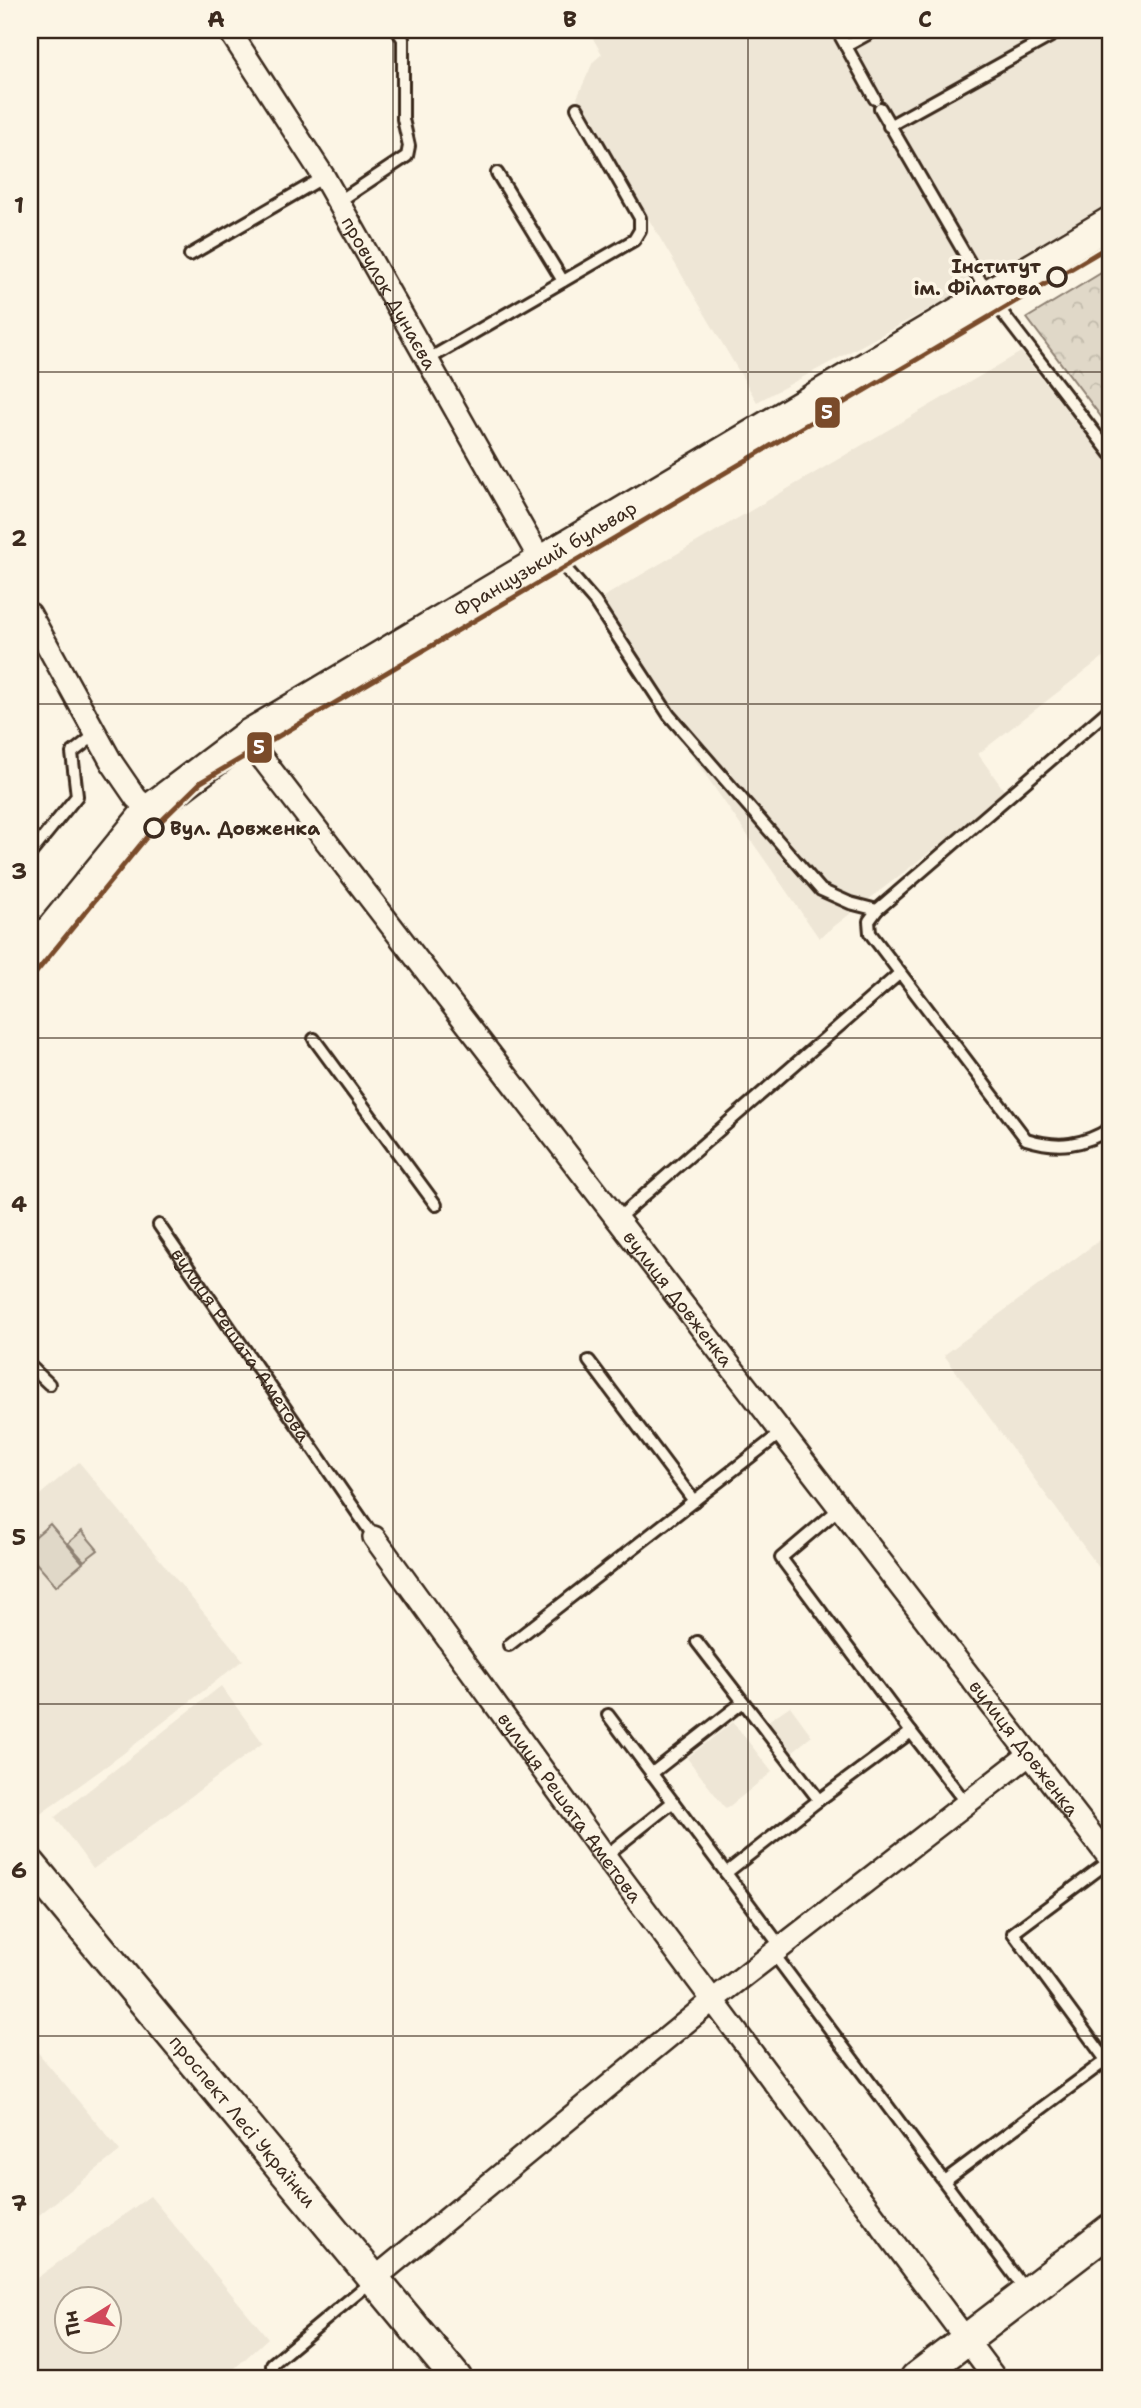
<svg xmlns="http://www.w3.org/2000/svg" width="1141" height="2408" font-family="'Shantell Sans',sans-serif">
<defs>
<pattern id="forest-crowns" width="20" height="18" patternUnits="userSpaceOnUse" patternTransform="scale(1.75)"><rect width="20" height="18" fill="#e0d8c8"/><path d="M2 6a3 3 0 1 1 6 0M12 15a3 3 0 1 1 6 0" fill="none" stroke="#c1baab"/></pattern>
</defs>
<rect width="100%" height="100%" fill="#fcf5e5"/>
<filter id="ink" filterUnits="userSpaceOnUse"><feTurbulence type="fractalNoise" baseFrequency=".0143" numOctaves="2"/><feDisplacementMap in="SourceGraphic" scale="14" xChannelSelector="R" yChannelSelector="G"/><feConvolveMatrix kernelMatrix="1 2 1 2 8 2 1 2 1" color-interpolation-filters="sRGB"/></filter>
<g filter="url(#ink)">
<path fill="#eee6d6" fill-rule="evenodd" d="M588,30H1111V211L757,402L577,98L593,62L602,54Z
M1021,352L1111,467V651L978,754L1006,793L819,938L588,606Z
M1111,1232V1584L944,1355Z
M79,1462L243,1660L120,1756L35,1818L30,1811V1503Z
M221,1686L263,1743L93,1869L55,1817Z
M790,1706L812,1736L792,1752L768,1721Z
M733,1722L772,1772L726,1809L687,1758Z
M30,2043L120,2151L30,2222Z
M150,2196L268,2338L224,2378H30V2283ZM66,2300H108V2342H66Z"/>
<path fill="url(#forest-crowns)" stroke="#8e8173" stroke-width="2" d="M1111,267V430L1027,318Z"/>
<path fill="#e0d8c8" stroke="#8e8173" stroke-width="2" d="M50,1524L83,1563L56,1586L30,1556V1541Z
M82,1531L98,1550L84,1561L68,1543Z"/>
<g fill="none" stroke-linecap="round" stroke-linejoin="round">
<g stroke="#3b2a1e" stroke-width="16">
<g id="lane">
<path d="M837,30L875,99"/>
<path d="M846,46L875,30"/>
<path d="M880,108L988,294L1111,454"/>
<path d="M889,126L1062,30"/>
<path d="M497,173L563,281"/>
<path d="M338,202L407,156L409,146L403,119V39L397,30"/>
<path d="M190,255L324,177"/>
<path d="M427,360L634,240L640,230V218L577,108"/>
<path d="M555,556L595,602L669,715L821,890L850,903L877,910"/>
<path d="M1111,708L877,910L869,921L870,933L1026,1139C1058,1149 1083,1146 1111,1128"/>
<path d="M30,854L77,796L72,753L96,734"/>
<path d="M314,1039L436,1205"/>
<path d="M617,1219L900,973"/>
<path id="s1" d="M159,1225L374,1537"/>
<path d="M589,1361L694,1501"/>
<path d="M30,1366L49,1384"/>
<path d="M697,1642L819,1800L726,1873L781,1947"/>
<path d="M509,1645L782,1432"/>
<path d="M608,1715L726,1873"/>
<path d="M911,1732L966,1803"/>
<path d="M651,1774L743,1702"/>
<path d="M819,1800L911,1732L781,1558L840,1508"/>
<path d="M605,1856L673,1802"/>
<path d="M773,1953L1026,2291"/>
<path d="M1106,2060L1013,1933L1111,1860"/>
<path d="M944,2181L1109,2058"/>
<path d="M272,2378V2364L372,2281"/>
</g>
</g>
<g stroke="#3b2a1e" stroke-width="26">
<g id="street">
<path id="s2" d="M229,30L324,177L541,561"/>
<path d="M30,614L112,763L136,798L149,810"/>
<path id="s3" d="M247,736L255,749L1111,1860"/>
<path id="s4" d="M374,1537L605,1856L995,2378"/>
<path d="M374,2279L713,2000L1030,1754"/>
</g>
</g>
<g stroke="#3b2a1e" stroke-width="35">
<g id="secondary">
<path id="s5" d="M30,956L149,810L247,736L1111,222"/>
<path id="s6" d="M30,1864L456,2378"/>
<path d="M916,2378L1111,2229"/>
</g>
</g>
<use href="#lane" stroke="#fcf5e5" stroke-width="10"/>
<use href="#street" stroke="#fcf5e5" stroke-width="21"/>
<use href="#secondary" stroke="#fcf5e5" stroke-width="30"/>
<g stroke="#fcf5e5" stroke-width="10">
<path id="tram-1" d="M30,980L154,828L201,782L1111,245"/>
</g>
<use href="#tram-1" stroke="#7a4b2a" stroke-width="5"/>
</g>
</g>
<path fill="none" stroke="#3b2a1e" stroke-width="2" stroke-opacity="0.55" d="M393,30V2378M748,30V2378M30,372H1111M30,704H1111M30,1038H1111M30,1370H1111M30,1704H1111M30,2036H1111"/>
<g fill="#fcf5e5" stroke="#3b2a1e" stroke-width="3.5">
<circle cx="1057" cy="277" r="9"/>
<circle cx="154" cy="828" r="9"/>
</g>
<g text-anchor="middle" dominant-baseline="central" stroke-width="7" stroke-linejoin="round" paint-order="stroke">
<g font-size="19" font-weight="bold" fill="#3b2a1e" stroke="#fcf5e5" text-anchor="end">
<text x="1041" y="266">Інститут<tspan x="1041" dy="22">ім. Філатова</tspan></text>
<text x="170" y="828" text-anchor="start">Вул. Довженка</text>
</g>
<g font-size="19" fill="#3b2a1e" stroke="#fcf5e5">
<text stroke="none"><textPath href="#s2" startOffset="308">провулок Дунаєва</textPath></text>
<text stroke="none"><textPath href="#s5" startOffset="658">Французький бульвар</textPath></text>
<text stroke="none"><textPath href="#s3" startOffset="709">вулиця Довженка</textPath></text>
<text stroke="none"><textPath href="#s1" startOffset="145">вулиця Решата Аметова</textPath></text>
<text stroke="none"><textPath href="#s3" startOffset="1276">вулиця Довженка</textPath></text>
<text stroke="none"><textPath href="#s4" startOffset="334">вулиця Решата Аметова</textPath></text>
<text stroke="none"><textPath href="#s6" startOffset="334">проспект Лесі Українки</textPath></text>
</g>
</g>
<g stroke="#fcf5e5" stroke-width="2.5">
<rect x="814" y="396" width="27" height="33" rx="7" fill="#7a4b2a"/>
<rect x="246" y="731" width="27" height="33" rx="7" fill="#7a4b2a"/>
</g>
<g font-size="19" text-anchor="middle" font-weight="bold" fill="#fff">
<text x="827" y="419">5</text>
<text x="259" y="754">5</text>
</g>
<rect width="1141" height="2408" fill="none" stroke="#fcf5e5" stroke-width="77"/>
<g transform="translate(88 2320) rotate(259)"><circle r="33" fill="#fcf5e5" stroke="#afa495" stroke-width="2"/>
<path d="M0-5L12 26L0 18L-12 26Z" fill="#d1495b"/>
<text y="-10" font-size="19" font-weight="bold" text-anchor="middle" fill="#3b2a1e">Пн</text>
</g>
<rect x="38" y="38" width="1064" height="2332" fill="none" stroke="#3b2a1e" stroke-width="2.5"/>
<g font-size="23" text-anchor="middle" font-weight="bold" fill="#3b2a1e">
<text x="216" y="27">A</text>
<text x="570" y="27">B</text>
<text x="925" y="27">C</text>
<text x="19" y="213">1</text>
<text x="19" y="546">2</text>
<text x="19" y="879">3</text>
<text x="19" y="1212">4</text>
<text x="19" y="1545">5</text>
<text x="19" y="1878">6</text>
<text x="19" y="2211">7</text>
</g>
</svg>
